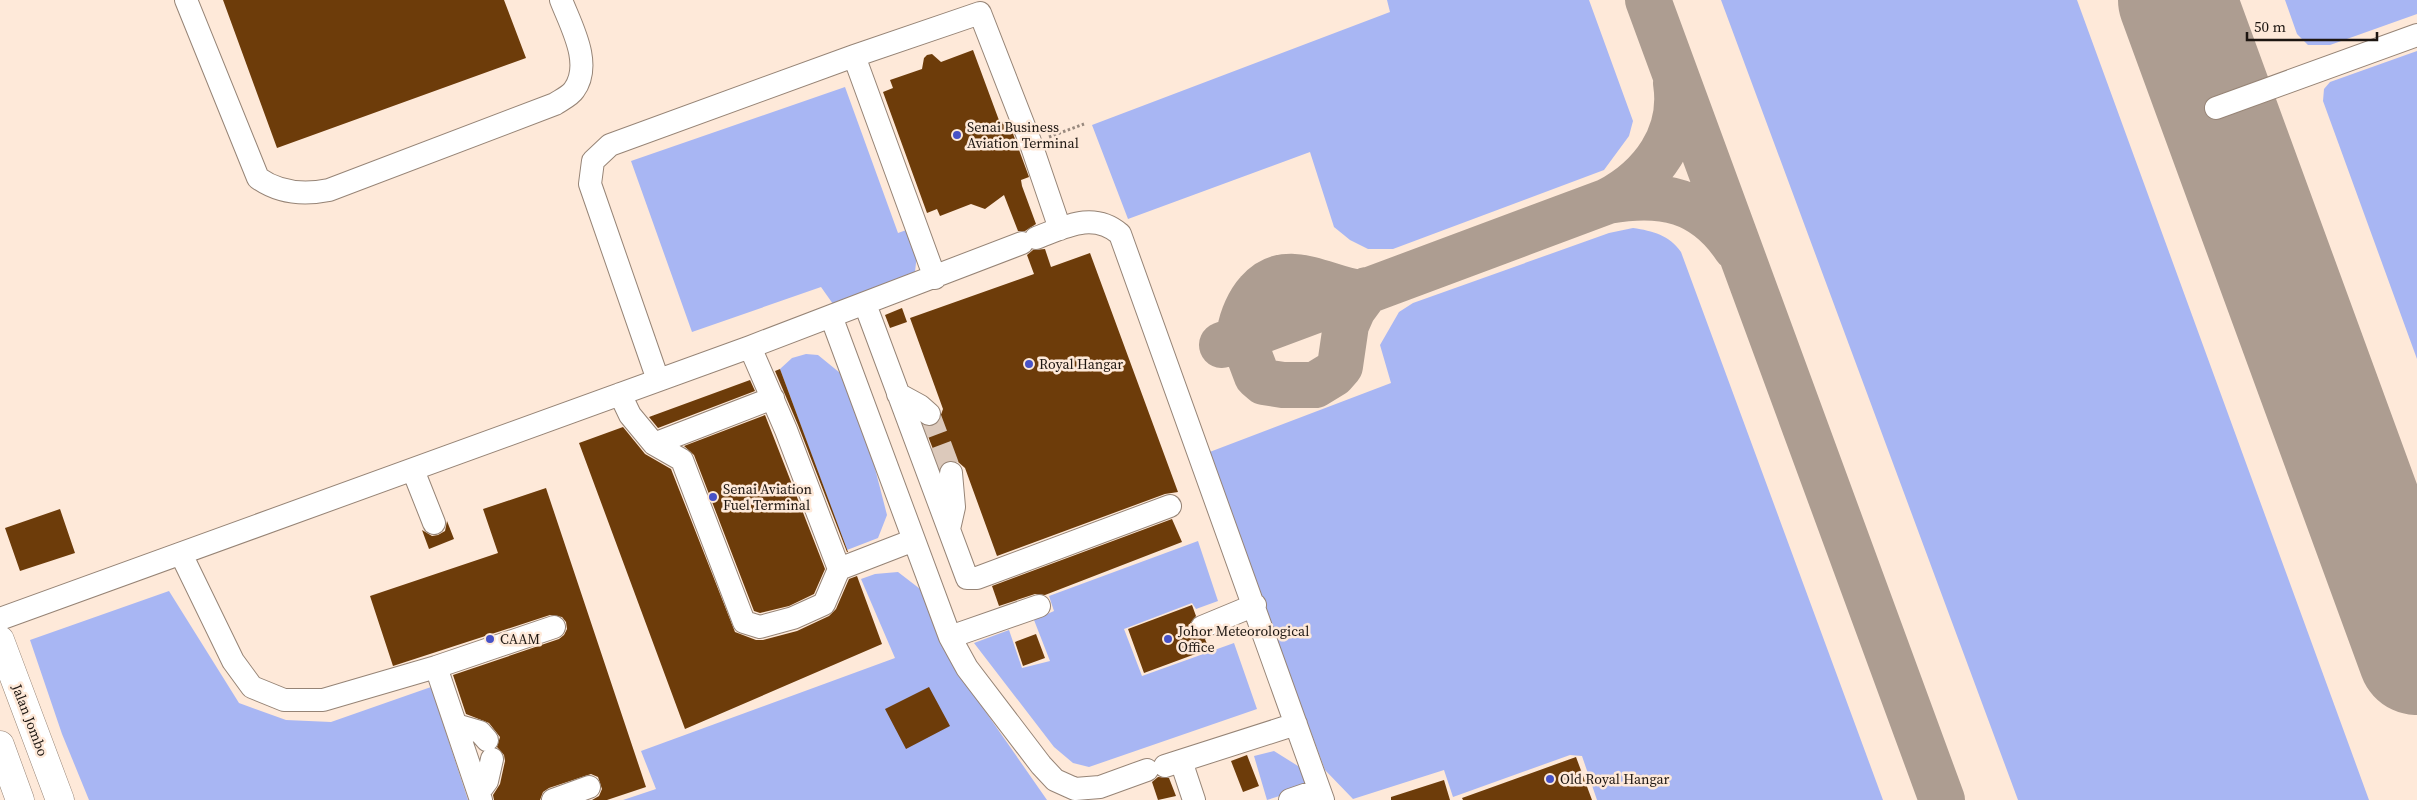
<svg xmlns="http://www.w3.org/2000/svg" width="2417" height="800" font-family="'Source Serif 4',serif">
<rect width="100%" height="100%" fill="#fee9d9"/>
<path fill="#a8b6f3" d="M1387,0H1589L1633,121L1629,136L1604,170L1393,249H1368L1350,240L1334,227L1310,152L1128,219L1092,125L1390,12Z
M1721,0H2077L2369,800H2018Z
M2285,0H2417V14L2330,45H2308L2297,34Z
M2417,51V359L2323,101L2324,89L2330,82Z
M845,87L898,233L912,228L918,245L915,272L833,304L821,287L692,332L631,161Z
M1633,228C1653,231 1669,235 1681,252L1883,800H1597L1582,756L1570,755L1453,797L1444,770L1353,799L1325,770L1207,453L1391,383L1380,345L1399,312L1413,303L1609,233Z
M806,354L818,355L845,377L861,414L887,515L878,538L847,550L780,369L792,358Z
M1198,541L1218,601L1196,609L1192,603L1124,629L1142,676L1234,643L1257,709L1089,767L1073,763L1054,747L974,643L1009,630L1022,668L1050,661L1034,620L1054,611L1049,596Z
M898,572L924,592L953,665L1047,800H623L656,789L641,751L895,658L861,579L875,574Z
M169,591L239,703L286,720L331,722L431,687L468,800H89L62,734L30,640Z
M1274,751L1306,771L1311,786L1267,800L1254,756Z"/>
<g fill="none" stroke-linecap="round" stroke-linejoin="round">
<path stroke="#ad9d91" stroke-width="46" d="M1648,0L1942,800
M1608,201C1662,191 1704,200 1736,248
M1360,293C1326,289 1286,259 1258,292C1249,302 1242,318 1240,331L1257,376L1264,382L1283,385H1315L1333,374L1340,366L1346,325L1353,309L1367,290
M1222,345L1608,201C1652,178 1684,135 1676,83"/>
<path stroke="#ad9d91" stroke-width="118" d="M2177,0L2417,656"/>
</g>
<path fill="#6d3c0a" d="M223,0H504L526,58L277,148Z
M973,50L1000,123L1008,120L1029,177L1021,180L1022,186L1036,224L1025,231H1018L1004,195L985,209L971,204L940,216L937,209L927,213L883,92L893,88L890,80L922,69L924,58L927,55L932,54L941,62Z
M1045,249L1051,267L1090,253L1178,492L1165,494L997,556L965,468L957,461L950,460L940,467L924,426L933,427L938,423L943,409L910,318L1034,274L1027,255L1033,250Z
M902,308L907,322L890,328L885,315Z
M780,369L848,552H847L798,425L775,371Z
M750,380L755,391L658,428L649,417Z
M765,415L825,569L814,594L789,606L760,613L754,611L694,455L684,446Z
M623,427L645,454L671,469L735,632L756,640H763L797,631L829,616L836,609L849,579L857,576L882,644L685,729L579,443Z
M546,488L646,787L607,800H592L599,796L602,789L598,777L591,774L549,788L543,792L540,800H494L493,795L500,784L505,761L504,755L497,747L500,737L489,723L466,714L453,675L559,639L564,635L567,629L566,622L562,617L550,615L393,666L370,596L498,553L483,509Z
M60,509L75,553L20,571L5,528Z
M1172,519L1182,542L1045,595L1035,594L999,606L992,586Z
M447,521L454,539L429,549L422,530L432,536L438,535L445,531Z
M1192,605L1196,616L1189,625L1190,632L1194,638L1205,639L1209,649L1144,673L1128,629Z
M1036,634L1045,658L1023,666L1015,642Z
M929,687L950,726L906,749L885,709Z
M1247,755L1259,786L1243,792L1231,761Z
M1576,757L1592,800H1463L1462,798Z
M1158,777L1169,778L1176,796L1158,800L1152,782Z
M1444,780L1450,800H1391V797Z"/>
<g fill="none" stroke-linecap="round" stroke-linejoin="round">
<path stroke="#dcc9bb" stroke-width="22" stroke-dasharray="22 11" stroke-linecap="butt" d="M929,414L951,473"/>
<g stroke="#968476" stroke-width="24">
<path id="minor" d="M186,0L258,178C279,193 304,195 329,190L555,104C561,100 570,96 574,90C593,64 571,26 561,0
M854,56L935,278
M2216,108L2417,35
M1036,238C1065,227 1093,211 1120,234L1323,800
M865,304L967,578H977L1170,506
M831,316L950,637L967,668L1041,765L1055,780L1075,789L1100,787L1147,770
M658,380L590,184L593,161L610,145L854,56L980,13L1031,144L1060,229
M620,394L630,415L654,444L682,460L744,622L760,627L793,618L824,604L839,569L786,430L750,347
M898,394L920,406L929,414
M654,444L773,398
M413,470L434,523
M949,529L954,507L951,473
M181,554L233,661L252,687L284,700H323L436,667L554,627
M839,569L914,540
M0,619L750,347L1022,243
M1202,627L1255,605
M950,637L1039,606
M436,667L481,800
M456,725L480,732L487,740
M1181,761L1194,800
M1165,766L1296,724
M479,792L487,781L492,759
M553,800L589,787
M1290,800L1319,790"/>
</g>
<g stroke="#968476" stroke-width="29">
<path id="major" d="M0,640L60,800
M0,745L20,800"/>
</g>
<path stroke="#98897e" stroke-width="3" stroke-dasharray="2.5 2.5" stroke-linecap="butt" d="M1049,137L1084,124"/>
<use href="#minor" stroke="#fff" stroke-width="22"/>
<use href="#major" stroke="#fff" stroke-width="28"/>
</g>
<g fill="#4752c7" stroke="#fee9d9" stroke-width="2">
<circle cx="957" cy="135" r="5"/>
<circle cx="1029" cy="364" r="5"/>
<circle cx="713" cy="497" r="5"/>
<circle cx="490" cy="639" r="5"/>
<circle cx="1168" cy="639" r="5"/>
<circle cx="1550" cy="779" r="5"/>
</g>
<g text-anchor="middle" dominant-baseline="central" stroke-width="5" stroke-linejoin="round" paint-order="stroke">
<g font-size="14" fill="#1d1611" stroke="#fee9d9" text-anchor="start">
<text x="967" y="127">Senai Business<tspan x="967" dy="16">Aviation Terminal</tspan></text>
<text x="1039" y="364">Royal Hangar</text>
<text x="723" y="489">Senai Aviation<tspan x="723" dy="16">Fuel Terminal</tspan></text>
<text x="1178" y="631">Johor Meteorological<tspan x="1178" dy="16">Office</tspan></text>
<text x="500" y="639">CAAM</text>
<text x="1560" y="779">Old Royal Hangar</text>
</g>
<g font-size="14" fill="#1d1611" stroke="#fee9d9">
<text transform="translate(30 720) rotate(69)">Jalan Jombo</text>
</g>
</g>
<path d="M2247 32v8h130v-8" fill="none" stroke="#1d1611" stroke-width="2.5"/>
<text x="2254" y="32" font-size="15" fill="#1d1611" stroke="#fee9d9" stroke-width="4" paint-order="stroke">50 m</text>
</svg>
